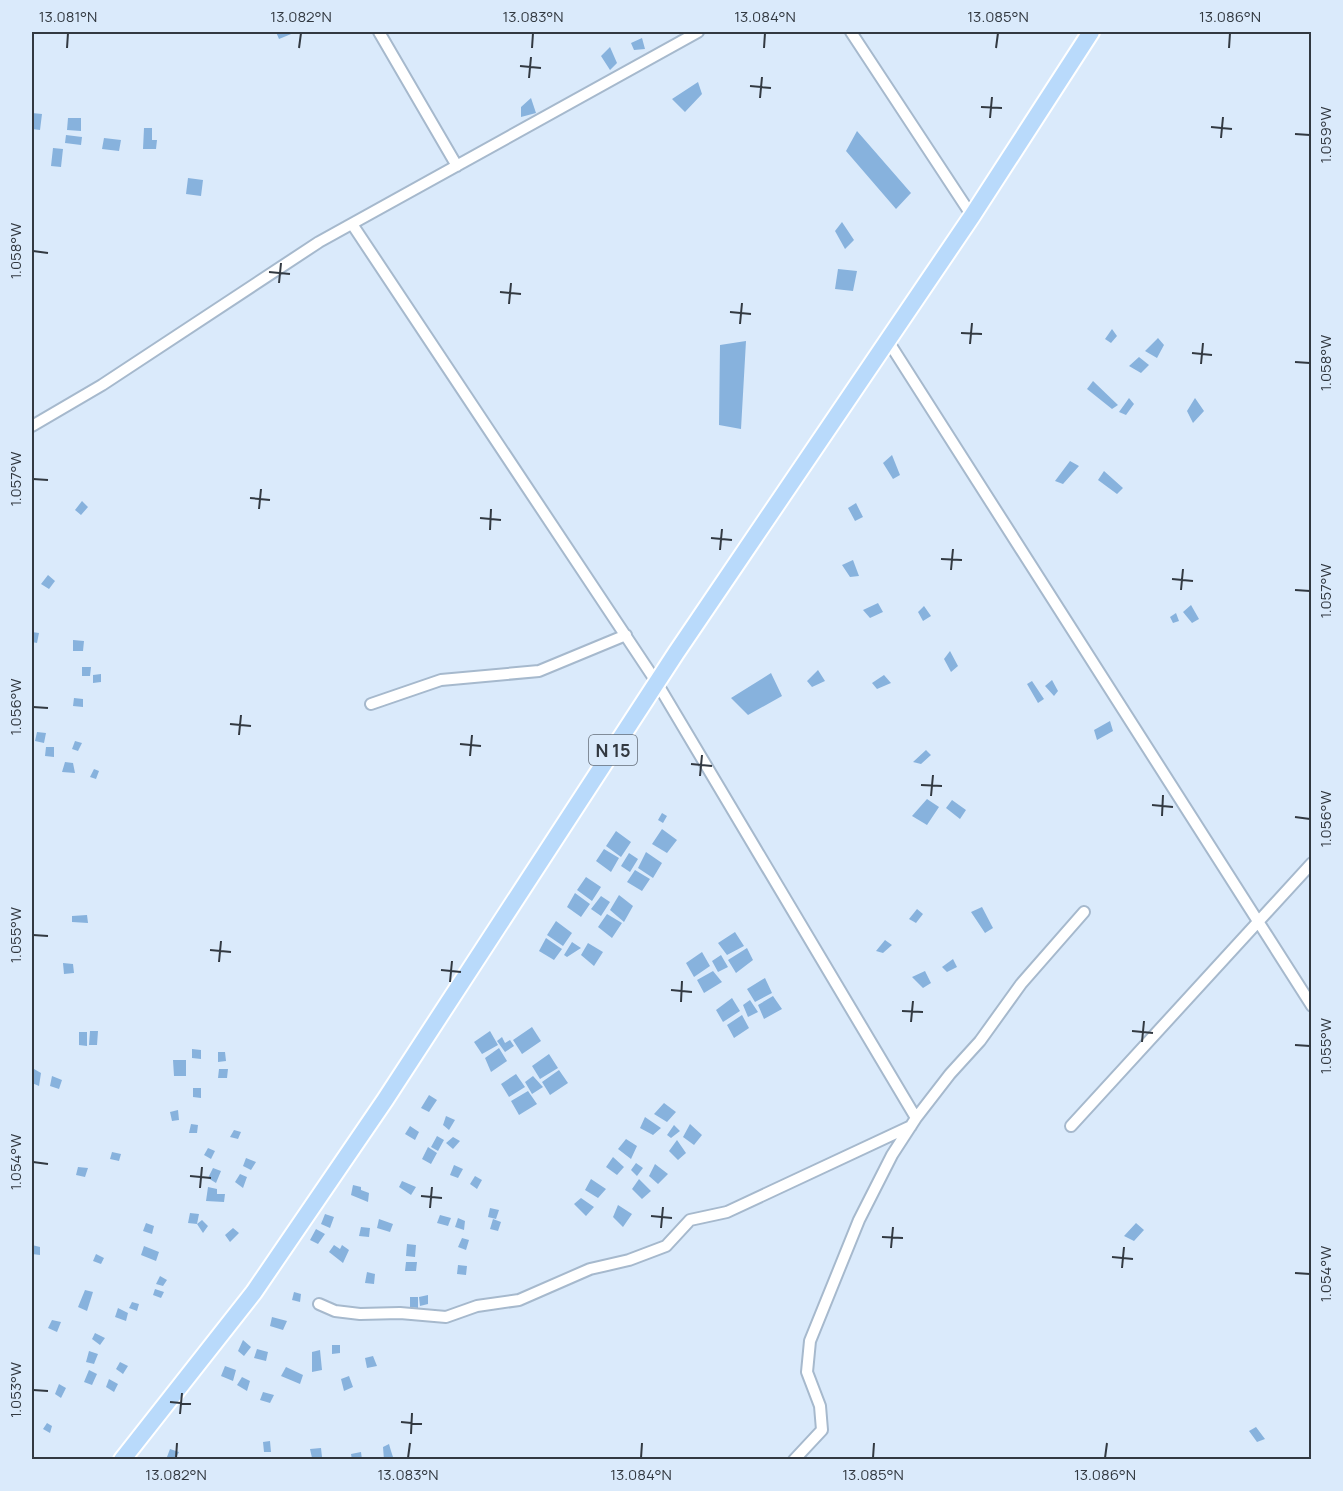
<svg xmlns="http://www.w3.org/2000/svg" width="1343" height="1491" font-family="Manrope,sans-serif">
<rect width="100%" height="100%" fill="#daeafb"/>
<path fill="#87b2dd" d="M276,32H296L279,39Z
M642,38L645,49L634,50L631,43Z
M610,47L617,63L610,70L601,56Z
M698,82L702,94L685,112L672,99Z
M531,98L536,113L521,117V107Z
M32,113L42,114L40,130L32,129Z
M68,118H81V131L67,130Z
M144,128H152V140H157L156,149H143Z
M857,131L911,193L896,209L846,151Z
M66,135L82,137L81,145L65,143Z
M104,138L121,140L119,151L102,149Z
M53,148L63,149L61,167L51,166Z
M188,178L203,180L201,196L186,194Z
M842,222L854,240L845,249L835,231Z
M838,269L857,271L853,291L835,289Z
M1112,329L1117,336L1111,343L1105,339Z
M1158,338L1164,345L1157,358L1145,351Z
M746,341L741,429L719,425L720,345Z
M1139,357L1149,365L1141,373L1129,366Z
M1093,381L1118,405L1112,409L1087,389Z
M1129,398L1134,404L1126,415L1119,412Z
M1195,398L1204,411L1193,423L1187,411Z
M892,455L900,475L893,479L883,463Z
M1070,461L1079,466L1063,484L1055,481Z
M1104,471L1123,488L1117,494L1098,480Z
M82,501L88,507L81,515L75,510Z
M856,503L863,517L855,521L848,508Z
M853,560L859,576L850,577L842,565Z
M48,575L55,581L49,589L41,584Z
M878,603L883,612L870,618L863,610Z
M1191,605L1199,619L1192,623L1183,612Z
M924,606L931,616L923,621L918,612Z
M1176,613L1179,621L1173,623L1170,617Z
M32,632L39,633L37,643L32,642Z
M73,640L84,641L83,651H73Z
M950,651L958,666L951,672L944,659Z
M82,667H91L90,676H82Z
M818,670L825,681L812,687L807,681Z
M771,673L782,696L748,715L731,698Z
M101,674V682L93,683V675Z
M884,675L891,683L877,689L872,683Z
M1052,680L1058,691L1054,696L1045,686Z
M1032,681L1044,699L1038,703L1027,684Z
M74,698L83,699V707L73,706Z
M1110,721L1113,731L1097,740L1094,730Z
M37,732L46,733L44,743L35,741Z
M75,741L82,743L78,751L72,749Z
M46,747H54V757L45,756Z
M926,750L931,755L921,764L913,762Z
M65,762L73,763L75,773L62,772Z
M94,769L99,771L96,779L90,777Z
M927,799L939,807L927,825L912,816Z
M952,800L966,810L960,819L946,808Z
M662,813L667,816L663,823L658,820Z
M662,829L677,840L667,853L652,844Z
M616,831L631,842L621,857L606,846Z
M604,849L619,858L611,872L596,861Z
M646,852L662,863L653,878L638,868Z
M629,853L638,859L630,872L621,866Z
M635,870L650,879L642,891L627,882Z
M586,877L601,887L592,901L577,890Z
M575,893L590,904L581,917L567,907Z
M619,895L633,906L624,922L610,910Z
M601,896L610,902L601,916L591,909Z
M982,907L993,928L985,933L971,912Z
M917,909L923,914L916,923L909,919Z
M607,914L622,923L612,938L598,927Z
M87,915L88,923L72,922V916Z
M556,921L572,933L563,946L547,935Z
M735,932L744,946L727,955L718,943Z
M546,938L562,949L554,960L539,951Z
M885,940L892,945L883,953L876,951Z
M572,942L581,948L567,957L564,955Z
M588,943L603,952L594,966L581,955Z
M747,948L753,960L736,973L728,960Z
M702,952L710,966L694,977L686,963Z
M721,955L728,967L718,972L712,961Z
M953,959L957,967L947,972L942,967Z
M63,963L73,964L74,973L64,974Z
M713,971L722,982L704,993L697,980Z
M925,971L931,983L923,988L912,977Z
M765,978L772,993L755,1002L747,989Z
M773,996L782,1009L764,1019L758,1005Z
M732,998L740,1011L723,1022L716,1010Z
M750,1000L758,1012L748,1017L743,1005Z
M742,1015L749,1028L734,1038L727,1025Z
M532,1027L541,1041L522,1054L513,1040Z
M90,1031H98L97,1045H89Z
M490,1031L498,1045L482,1054L474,1042Z
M79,1032H87V1046L79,1045Z
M502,1037L505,1043L510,1040L514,1046L505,1052L497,1041Z
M499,1048L507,1061L491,1072L485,1058Z
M192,1049L201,1050V1059L192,1058Z
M218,1052H225L226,1061L218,1062Z
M549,1054L558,1068L540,1079L532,1066Z
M173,1060H186V1076H174Z
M34,1069L41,1073L39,1086L32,1083Z
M219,1069H228L227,1078H218Z
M559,1070L568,1083L550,1095L542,1082Z
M516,1074L525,1087L509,1097L501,1084Z
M52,1076L62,1080L59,1089L50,1086Z
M533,1076L543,1087L532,1094L525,1082Z
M193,1088H201V1098L193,1097Z
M528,1091L537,1104L519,1115L511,1101Z
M429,1095L437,1100L429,1112L421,1108Z
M664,1103L676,1112L667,1122L654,1114Z
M178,1110L179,1120L172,1121L170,1112Z
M446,1116L455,1120L449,1130L443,1125Z
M645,1117L661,1128L653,1135L640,1128Z
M191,1124L198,1125L197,1133H189Z
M690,1124L702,1135L694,1145L683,1137Z
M674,1125L680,1131L671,1138L667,1135Z
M410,1126L419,1132L415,1140L405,1134Z
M234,1130L241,1132L238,1139L230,1137Z
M437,1136L444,1140L438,1151L431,1147Z
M453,1137L460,1141L453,1149L446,1143Z
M626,1139L637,1146L631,1159L618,1149Z
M677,1140L686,1153L678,1160L669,1151Z
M428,1147L437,1153L431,1164L422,1159Z
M208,1148L215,1151L211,1159L204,1155Z
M112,1152L121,1154L119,1161L110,1159Z
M613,1157L624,1167L617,1175L606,1167Z
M246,1158L256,1162L251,1170L243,1166Z
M636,1163L643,1168L637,1176L631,1170Z
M655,1164L668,1174L658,1184L649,1176Z
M454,1165L463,1169L458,1178L450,1175Z
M78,1167L88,1168L85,1177L76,1175Z
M213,1168L221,1171L216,1183L208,1178Z
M240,1174L247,1177L243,1188L235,1182Z
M475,1176L482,1180L477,1189L470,1184Z
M591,1179L606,1189L598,1198L585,1190Z
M639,1179L651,1191L642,1199L632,1189Z
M402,1181L416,1187L411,1195L399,1187Z
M353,1185L361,1187V1190L369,1193L368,1202L351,1195Z
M208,1187L217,1189V1194H225L224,1202L206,1201Z
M581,1198L594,1207L586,1216L574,1204Z
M618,1205L632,1214L623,1227L613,1217Z
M490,1208L499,1210L496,1219L488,1217Z
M190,1213L199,1214L197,1224L202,1220L208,1226L203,1233L197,1224L188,1223Z
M325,1214L334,1217L330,1228L321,1224Z
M440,1215L451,1218L448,1226L437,1223Z
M458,1218L465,1221L464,1230L455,1227Z
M379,1219L393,1224L390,1232L377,1228Z
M493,1219L501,1222L498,1231L490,1229Z
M146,1223L154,1226L152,1234L143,1231Z
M1136,1223L1144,1230L1134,1241L1124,1236Z
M361,1227L370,1228L369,1237L359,1236Z
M233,1228L239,1233L230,1242L225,1235Z
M316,1229L325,1234L318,1244L310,1240Z
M462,1238L469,1240L466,1250L458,1247Z
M407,1244L416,1245L415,1257L406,1256Z
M32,1245L40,1247V1255L32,1254Z
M334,1245L340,1249L342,1245L349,1250L343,1263L329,1252Z
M144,1246L159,1252L156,1261L141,1255Z
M96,1254L104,1258L101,1264L93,1261Z
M406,1262H417L416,1271H405Z
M458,1265L467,1266L466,1275L457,1274Z
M367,1272L375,1274L374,1284L365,1283Z
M160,1276L167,1280L163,1286L156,1284Z
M155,1289L164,1292L161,1298L153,1295Z
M85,1290L93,1292L87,1311L78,1307Z
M294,1292L301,1294L300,1302L292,1300Z
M428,1295V1304L420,1306L419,1297Z
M410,1297H418V1308L410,1307Z
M132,1302L139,1304L137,1311L129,1308Z
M118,1308L128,1313L126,1321L115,1317Z
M272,1317L287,1321L283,1330L270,1326Z
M52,1320L61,1322L57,1332L48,1328Z
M95,1333L105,1338L100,1345L92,1339Z
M243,1340L251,1347L244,1356L238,1351Z
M332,1345H340V1353L332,1354Z
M257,1349L268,1352L266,1361L254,1358Z
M320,1350L322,1370L312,1372V1352Z
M89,1351L98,1354L94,1364L86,1362Z
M373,1356L377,1366L367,1368L365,1358Z
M120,1362L128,1366L123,1374L116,1369Z
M225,1366L236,1370L233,1381L221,1376Z
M286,1367L303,1375L300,1384L281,1376Z
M89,1370L97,1374L92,1385L84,1382Z
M349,1376L353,1387L344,1391L341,1379Z
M242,1377L250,1381L247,1391L237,1385Z
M109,1379L118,1384L114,1392L106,1387Z
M59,1384L66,1388L61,1398L55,1394Z
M263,1392L274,1395L270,1403L260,1400Z
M47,1423L52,1426L50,1433L43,1429Z
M1256,1427L1265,1439L1257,1442L1249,1431Z
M270,1441L271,1452H264L263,1442Z
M389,1444L391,1451L394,1460H384L383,1447Z
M321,1448L322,1457L312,1458L310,1449Z
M170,1449L179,1452L175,1460L167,1457Z
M361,1452L362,1460H352L351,1454Z"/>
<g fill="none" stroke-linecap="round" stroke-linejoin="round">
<g stroke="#a6b9cd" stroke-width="14">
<path id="minor" d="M379,32L457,166
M851,32L972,216
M352,224L657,683L916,1118
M888,341L1312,1006
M32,426L102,385L319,242L698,32
M371,704L441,680L539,671L626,635
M1071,1126L1312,863
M319,1304L335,1311L360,1314L400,1313L446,1317L477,1306L519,1300L590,1269L629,1260L666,1246L690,1220L727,1212L911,1126
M794,1460L822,1430L820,1406L807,1372L810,1341L859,1220L892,1155L916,1118L950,1074L980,1041L1021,984L1084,912"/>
</g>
<g stroke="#fff" stroke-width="20">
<path id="primary" d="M122,1460L254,1292L385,1100L676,653L972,216L1091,32"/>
</g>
<use href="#minor" stroke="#fff" stroke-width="10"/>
<use href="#primary" stroke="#b9dafb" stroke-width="16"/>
</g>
<path fill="none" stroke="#323941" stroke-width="2" d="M67,48L68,33M299,48L301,33M532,48L533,33M764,48L765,33M996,48L998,33M1229,48L1230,33M520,66L541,68M529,78L531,57M750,86L771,88M760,98L762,77M981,107L1002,108M990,118L992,97M1211,127L1232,129M1295,134L1310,135M1221,138L1223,117M33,251L48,253M269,272L290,274M279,283L281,263M500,292L521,294M509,304L511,283M730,312L751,314M740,324L742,303M961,333L982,334M970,344L972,323M1192,353L1212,355M1295,362L1310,363M1201,364L1203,343M33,479L48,480M250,498L270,500M259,509L261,489M480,518L501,520M490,530L491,509M711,538L732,540M720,550L722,529M941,559L962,560M951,570L953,549M1172,579L1193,581M1181,590L1183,569M1295,590L1310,591M33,707L48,708M230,724L251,726M239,735L241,715M460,744L481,746M470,756L472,735M691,764L712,766M700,776L702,755M921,785L942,786M931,796L933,775M1152,805L1173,807M1162,816L1163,795M1295,817L1310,819M33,935L48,936M210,950L231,952M219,962L221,941M441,970L461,972M450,982L452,961M671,990L692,992M681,1002L682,981M902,1011L923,1012M911,1022L913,1001M1132,1031L1153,1033M1142,1042L1144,1021M1295,1045L1310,1046M33,1162L48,1164M190,1176L211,1178M200,1188L202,1167M421,1196L442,1198M430,1208L432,1187M651,1216L672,1218M661,1228L663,1207M882,1237L903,1238M891,1248L893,1227M1112,1257L1133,1259M1122,1268L1124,1247M1295,1273L1310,1274M33,1390L48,1391M170,1402L191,1404M180,1414L182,1393M401,1422L422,1424M411,1434L412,1413M176,1458L177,1443M408,1458L410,1443M641,1458L642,1443M873,1458L874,1443M1105,1458L1107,1443"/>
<g text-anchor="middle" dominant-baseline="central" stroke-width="6" stroke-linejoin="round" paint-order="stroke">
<rect fill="#daeafb" stroke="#646e79" stroke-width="1.5" x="589" y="735" width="48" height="30" rx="4.5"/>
<g font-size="18" font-weight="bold" fill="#323941">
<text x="613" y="750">N 15</text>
</g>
</g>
<rect width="1343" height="1491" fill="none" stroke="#daeafb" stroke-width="66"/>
<rect x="33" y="33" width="1277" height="1425" fill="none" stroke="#323941" stroke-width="2"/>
<g font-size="15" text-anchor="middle" fill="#323941">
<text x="68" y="22">13.081°N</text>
<text x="301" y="22">13.082°N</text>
<text x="533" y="22">13.083°N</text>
<text x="765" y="22">13.084°N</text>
<text x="998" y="22">13.085°N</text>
<text x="1230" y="22">13.086°N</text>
<text transform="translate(1326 135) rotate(-90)" y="5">1.059°W</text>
<text transform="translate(16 251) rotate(-90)" y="5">1.058°W</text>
<text transform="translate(1326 363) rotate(-90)" y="5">1.058°W</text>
<text transform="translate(16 479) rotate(-90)" y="5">1.057°W</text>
<text transform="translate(1326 591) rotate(-90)" y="5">1.057°W</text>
<text transform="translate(16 707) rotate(-90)" y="5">1.056°W</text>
<text transform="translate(1326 819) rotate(-90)" y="5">1.056°W</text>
<text transform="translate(16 935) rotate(-90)" y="5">1.055°W</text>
<text transform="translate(1326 1046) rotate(-90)" y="5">1.055°W</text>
<text transform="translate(16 1162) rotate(-90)" y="5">1.054°W</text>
<text transform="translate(1326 1274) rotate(-90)" y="5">1.054°W</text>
<text transform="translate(16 1390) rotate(-90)" y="5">1.053°W</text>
<text x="176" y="1480">13.082°N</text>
<text x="408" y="1480">13.083°N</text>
<text x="641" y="1480">13.084°N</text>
<text x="873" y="1480">13.085°N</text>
<text x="1105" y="1480">13.086°N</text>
</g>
</svg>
